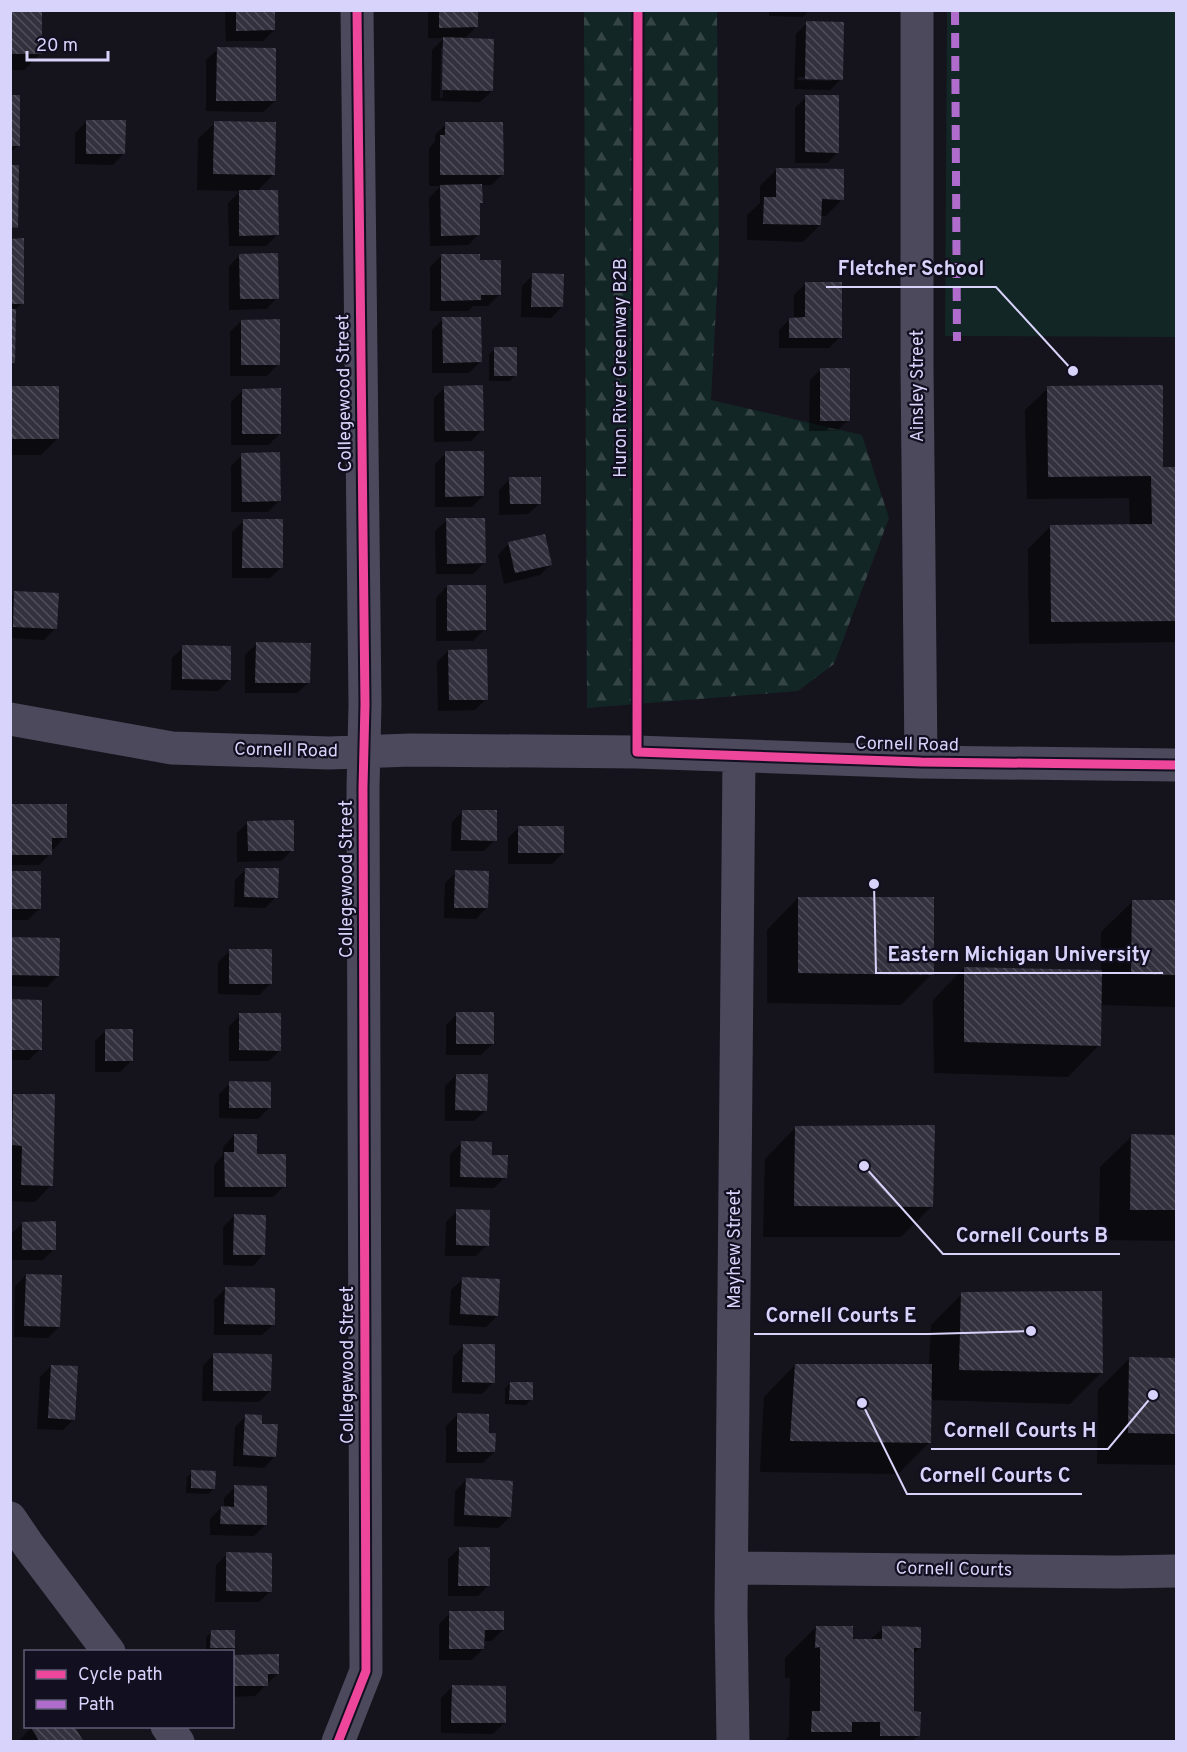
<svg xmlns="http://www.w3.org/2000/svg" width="1187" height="1752" font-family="Overpass,sans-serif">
<defs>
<pattern id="forest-firs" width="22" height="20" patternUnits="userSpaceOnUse" patternTransform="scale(1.5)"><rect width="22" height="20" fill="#132626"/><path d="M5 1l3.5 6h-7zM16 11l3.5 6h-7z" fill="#354546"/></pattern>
<pattern id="building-back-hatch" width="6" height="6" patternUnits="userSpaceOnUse" patternTransform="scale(1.5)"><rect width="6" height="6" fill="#33313e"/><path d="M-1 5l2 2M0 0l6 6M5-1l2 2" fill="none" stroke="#504e5b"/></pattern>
</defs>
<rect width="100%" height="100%" fill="#15131c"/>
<path fill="#132626" d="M947,11H1176V337L945,336Z"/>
<path fill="url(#forest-firs)" d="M584,11H717L719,253L711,400L862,435L889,518L834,664L798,691L587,708Z"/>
<path fill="#0007" fill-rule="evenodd" d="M10,10L41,53L24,70H10Z
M225,10H274V30L263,41H226Z
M428,10H476V27L464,39L492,91L480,102L431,101L432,50L444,38H428ZM441,48H444L443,98H440Z
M769,10H809L803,17L769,16Z
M807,23L841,79L830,90L794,89L796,34ZM798,77L832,78V81L797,80Z
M218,49L275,101L263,112L206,111V60Z
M10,96L18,146L10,153Z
M806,97L838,152L827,163H795V108Z
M86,122L124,153L113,165L75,164V133Z
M215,123L273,175L257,191L277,235L266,246H229L228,203L240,191L197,190L198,139Z
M446,124L503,174L491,185H481V203L478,206L479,234L468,245L430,246L429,198L441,186H429V148L435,142V135Z
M777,169L842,199L826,216H820V225L803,242L747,240V215L760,203V186Z
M10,240L22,303L14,311V362L10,365Z
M240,255L277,298L266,309L229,310V266Z
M441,256L479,262L499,295L488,306H473L468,311H430V267Z
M533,275L562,307L551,318L521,317L522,286Z
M805,284L840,337L829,348H779V330L790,319H794V295Z
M443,319L480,362L469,373H432V330Z
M241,321L278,364L267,376H230V332Z
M495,349L515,375L510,381H489V354Z
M821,369L848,420L837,431H809L810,380Z
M445,387L482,430L471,441L434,442V398Z
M10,388L58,438L41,455H10Z
M1048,388L1162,469H1176V642L1029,644L1028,549L1050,527L1130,526L1129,498L1027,499L1025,410Z
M242,391L280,434L268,445H231V402Z
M446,453L483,496L472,507H435V464Z
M242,455L279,501L268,512H231V466Z
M510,479L540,503L528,514L499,515V490Z
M447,520L484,563L473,574H436L435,531Z
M243,521L282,567L270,578H232V532Z
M509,543L551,564L540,575L504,584L498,555Z
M447,586L484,630L473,641H436V598Z
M15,593L56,628L44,640L10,638V597Z
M256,644L309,682L297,693H245V655Z
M183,647L229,680L218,691L171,690L172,658Z
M448,651L486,699L475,710L438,711L437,662Z
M10,806L65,837L54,849H50V854L39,865H10Z
M463,811L495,840L484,851H451L452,822Z
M248,822L292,850L281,861L237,862V833Z
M519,827L563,853L552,864H508V838Z
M246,869L276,897L265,908L234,907L235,880Z
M10,872L39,909L28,920H10Z
M456,872L487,907L476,919L444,918L445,883Z
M798,898L932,974L901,1005L767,1003V930Z
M1133,901H1176V1007L1100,1005L1099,1045L1068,1077L934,1073L933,1000L964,968L1101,971V932Z
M10,939L58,976L47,987L10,986Z
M230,951L270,984L259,995L218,994V962Z
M10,1001L40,1049L29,1060H10Z
M457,1014L492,1044L481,1055H446V1025Z
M240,1015L280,1050L269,1061H229V1026Z
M106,1030L131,1061L120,1072H95V1041Z
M456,1075L486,1110L474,1121H445V1086Z
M230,1083L269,1108L258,1119L219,1118V1094Z
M14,1095L51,1185L35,1202L10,1201V1098Z
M796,1127L932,1206L901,1237H763L765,1159Z
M234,1135L284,1186L273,1197H214V1165L223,1155V1147Z
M1132,1136H1176V1241L1099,1240L1100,1167Z
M462,1143L490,1156L505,1177L494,1188L450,1187V1154Z
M457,1211L487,1245L476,1256H445L446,1222Z
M234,1216L264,1254L253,1266L223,1265V1227Z
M23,1223L54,1249L43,1260H11V1234Z
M26,1275L59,1327L48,1338L14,1337L15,1286Z
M463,1279L497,1316L486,1327L449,1325L451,1290Z
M225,1289L274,1324L262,1335H214V1300Z
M962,1294L1101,1373L1070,1404L930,1400V1442L898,1474L760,1472L764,1397L795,1365L929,1366L931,1325Z
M464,1345L493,1382L482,1394L452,1393L453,1357Z
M214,1354L270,1391L259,1402L202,1401L203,1366Z
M1130,1358L1176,1359V1465L1097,1464L1098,1390Z
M51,1366L74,1419L63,1430L37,1429L40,1377Z
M510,1383L531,1399L526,1405L505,1404V1389Z
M457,1415L487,1435L494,1452L483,1463H446V1426Z
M246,1416L260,1425L275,1456L264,1468L233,1466L235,1427Z
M192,1472L214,1488L208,1494L186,1493L187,1477Z
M466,1480L510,1517L498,1528L454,1526L455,1491Z
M235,1487L265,1525L254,1536L210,1535V1519L221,1508H224V1498Z
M460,1548L489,1585L478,1596H448V1559Z
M227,1554L271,1591L259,1602H215L216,1565Z
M450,1613L503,1630L491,1641H483V1649L472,1660H439V1624Z
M816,1627L852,1640H870L883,1628L920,1647L913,1654L912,1713L919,1735L912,1742H783L789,1736L790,1678H785V1658Z
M211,1632L233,1647L229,1652H206V1637Z
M232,1656L278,1673L255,1696L232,1697Z
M452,1687L504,1723L493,1734L441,1733V1698Z
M33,1726L83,1742H22L20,1739Z"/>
<path fill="url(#building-back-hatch)" d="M10,10H42V54H10Z
M236,10H275V30L236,31Z
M439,10H478V27L439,28Z
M806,21L844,22L843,80L805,79Z
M443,37L494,39L493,91L442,90Z
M217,47L276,48V101H216Z
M10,95H20V146H10Z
M805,95H839V153L805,152Z
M86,120H126L125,154H86Z
M214,121L276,122L275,175L213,174Z
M445,122H503L504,175H440V135H445Z
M10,165H19L18,228L10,227Z
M776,168L844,169V200L822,199L821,225L763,224L764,197H776Z
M482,184L483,203H480V235L441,236L440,185Z
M239,190H278L279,235L239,236Z
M24,238V304H10V239Z
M278,253L279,299H240L239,254Z
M441,254H480V260H501V295H481V300L441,301Z
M532,273L564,274L563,307H531Z
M805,282H842V338H789V318L805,317Z
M10,309H16L15,363H10Z
M442,317H481L482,362L443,363Z
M280,319V365H241V320Z
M494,347H517V376H494Z
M820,368H850V421H820Z
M483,385L484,431H445L444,386Z
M1163,385V467H1176V621L1051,622L1050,525L1152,524L1151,476L1048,477L1047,386Z
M10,386H59V439H10Z
M281,388V434H242V389Z
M445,451H484V496L445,497Z
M280,452L281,501L242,502L241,453Z
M509,477H541V504H510Z
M446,518H485L486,563L447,564Z
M243,519H283V568H242Z
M545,534L552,565L515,573L508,542Z
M447,585H486V630L447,631Z
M14,591L59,593L57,629L13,627Z
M256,642L311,643L310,683H255Z
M182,645L231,646V680L182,679Z
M487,649L488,700H449L448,650Z
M10,804H67V838H52V855H10Z
M462,810H497V841L461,840Z
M294,820V851H248L247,821Z
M518,826H564V853H518Z
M245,868H279L278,898L244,897Z
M455,870L489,871L488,908H454Z
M10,871H41V909H10Z
M798,897H934V975L798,973Z
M1132,900H1176V975L1131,974Z
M10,937L60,938L59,976L10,975Z
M229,949H272V984H229Z
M964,967L1102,970L1101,1046L964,1042Z
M10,999L42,1000V1050H10Z
M456,1012H494V1044H456Z
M239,1013H281V1051L239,1050Z
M105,1029H133V1061H105Z
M456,1074H488L487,1111L455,1110Z
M229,1081L271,1082V1108H229Z
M13,1094H55L53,1186L21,1185L22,1146L12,1145Z
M935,1125L933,1207L794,1206L795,1126Z
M234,1134H257V1154H286V1187H225L224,1152H234Z
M1131,1134L1176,1135V1210H1130Z
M461,1141L492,1142V1155H508L507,1178L460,1177Z
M456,1209L490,1210L489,1246L456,1245Z
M234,1214L266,1215L265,1255H233Z
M56,1221V1250H22V1222Z
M26,1274L62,1275L60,1327L24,1326Z
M462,1277L500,1279L498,1316L460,1314Z
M225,1287L275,1288V1325L224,1324Z
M1102,1291L1103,1373L959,1370L961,1292Z
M463,1344H495V1383L462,1382Z
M213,1353L272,1354L271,1391H213Z
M1129,1357L1176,1358V1434L1128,1433Z
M795,1364H932L931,1443L790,1441Z
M51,1365L78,1366L75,1420L48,1418Z
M510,1382H533V1400H509Z
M457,1413L489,1414V1433H496L495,1452H457Z
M245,1414L262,1415V1424H278L276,1457L243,1455Z
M191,1470L216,1471L215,1489L191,1488Z
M466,1478L513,1481L511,1517L464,1515Z
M234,1485L267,1486V1525L220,1524L221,1506L234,1507Z
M459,1547H490V1586H458Z
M226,1552L272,1553V1592L226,1591Z
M449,1611H504V1630H485L484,1649H449Z
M816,1626H853V1639H882V1626L921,1627V1648H914V1711L921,1712L920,1736H880V1722H852V1732H811L812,1711H820V1647L815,1648Z
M211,1630H235V1648H210Z
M279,1654V1674H268V1686H232V1655Z
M452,1685L506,1686V1723H451Z
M30,1726H74L84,1742H40Z"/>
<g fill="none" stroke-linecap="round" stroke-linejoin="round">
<path stroke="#4b495b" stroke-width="33" d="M917,10V366L921,762
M10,719L172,748L329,753L411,750L637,752L921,762L1176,765
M10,1518L29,1546L109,1652
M732,1568L1119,1572L1176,1571
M167,1726L178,1742
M338,1742L366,1671L363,788L365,704L357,10
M733,1742L731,1613L739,756"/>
<path stroke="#b06ccc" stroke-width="8" stroke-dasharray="15 8" stroke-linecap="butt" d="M955,10L957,341"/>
<g stroke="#120f20" stroke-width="13">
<path id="cycleway" d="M638,10L637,752L921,762L1176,765
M338,1742L366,1671L363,788L365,704L357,10"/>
</g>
<use href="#cycleway" stroke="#ed469a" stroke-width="9"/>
</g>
<g text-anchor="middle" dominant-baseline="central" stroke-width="4.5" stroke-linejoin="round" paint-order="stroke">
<g font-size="18" fill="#d8d3fa" stroke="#120f20">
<text transform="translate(621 368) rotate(-90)">Huron River Greenway B2B</text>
<text transform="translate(918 386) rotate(-90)">Ainsley Street</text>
<text transform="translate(345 393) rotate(-91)">Collegewood Street</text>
<text transform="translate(907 745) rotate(1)">Cornell Road</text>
<text transform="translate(286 751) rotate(1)">Cornell Road</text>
<text transform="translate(347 879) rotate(-90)">Collegewood Street</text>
<text transform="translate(735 1249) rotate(-90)">Mayhew Street</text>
<text transform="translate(348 1365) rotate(-90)">Collegewood Street</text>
<text transform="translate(954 1570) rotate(1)">Cornell Courts</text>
</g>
</g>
<path fill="none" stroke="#d8d3fa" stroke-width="2" d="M1073 371L996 287H826M874 884L876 973H1163M864 1166L943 1254H1120M1031 1331L928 1334H754M1153 1395L1108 1449H931M862 1403L907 1494H1082"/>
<g fill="#d8d3fa" stroke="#120f20" stroke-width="2">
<circle cx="1073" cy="371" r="6"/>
<circle cx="874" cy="884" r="6"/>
<circle cx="864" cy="1166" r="6"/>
<circle cx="1031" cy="1331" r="6"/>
<circle cx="1153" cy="1395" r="6"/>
<circle cx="862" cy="1403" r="6"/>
</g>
<g font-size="20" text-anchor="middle" font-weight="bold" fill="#d8d3fa" stroke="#120f20" stroke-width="4.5" stroke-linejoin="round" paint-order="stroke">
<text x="911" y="275">Fletcher School</text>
<text x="1019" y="961">Eastern Michigan University</text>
<text x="1032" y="1242">Cornell Courts B</text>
<text x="841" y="1322">Cornell Courts E</text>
<text x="1020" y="1437">Cornell Courts H</text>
<text x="995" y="1482">Cornell Courts C</text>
</g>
<rect width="1187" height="1752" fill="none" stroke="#d8d3fa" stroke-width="24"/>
<rect x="24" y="1650" width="210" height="78" fill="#120f20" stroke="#615d77" stroke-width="1.5"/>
<rect x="36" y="1670" width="30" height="9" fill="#ed469a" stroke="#615d77" stroke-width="1.5"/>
<text x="78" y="1680" font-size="18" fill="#d8d3fa">Cycle path</text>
<rect x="36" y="1700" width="30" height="9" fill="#b06ccc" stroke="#615d77" stroke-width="1.5"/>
<text x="78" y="1710" font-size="18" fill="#d8d3fa">Path</text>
<path d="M27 51v9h81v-9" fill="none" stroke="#d8d3fa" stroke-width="3"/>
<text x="36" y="51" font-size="18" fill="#d8d3fa" stroke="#120f20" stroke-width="4.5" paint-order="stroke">20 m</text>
</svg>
